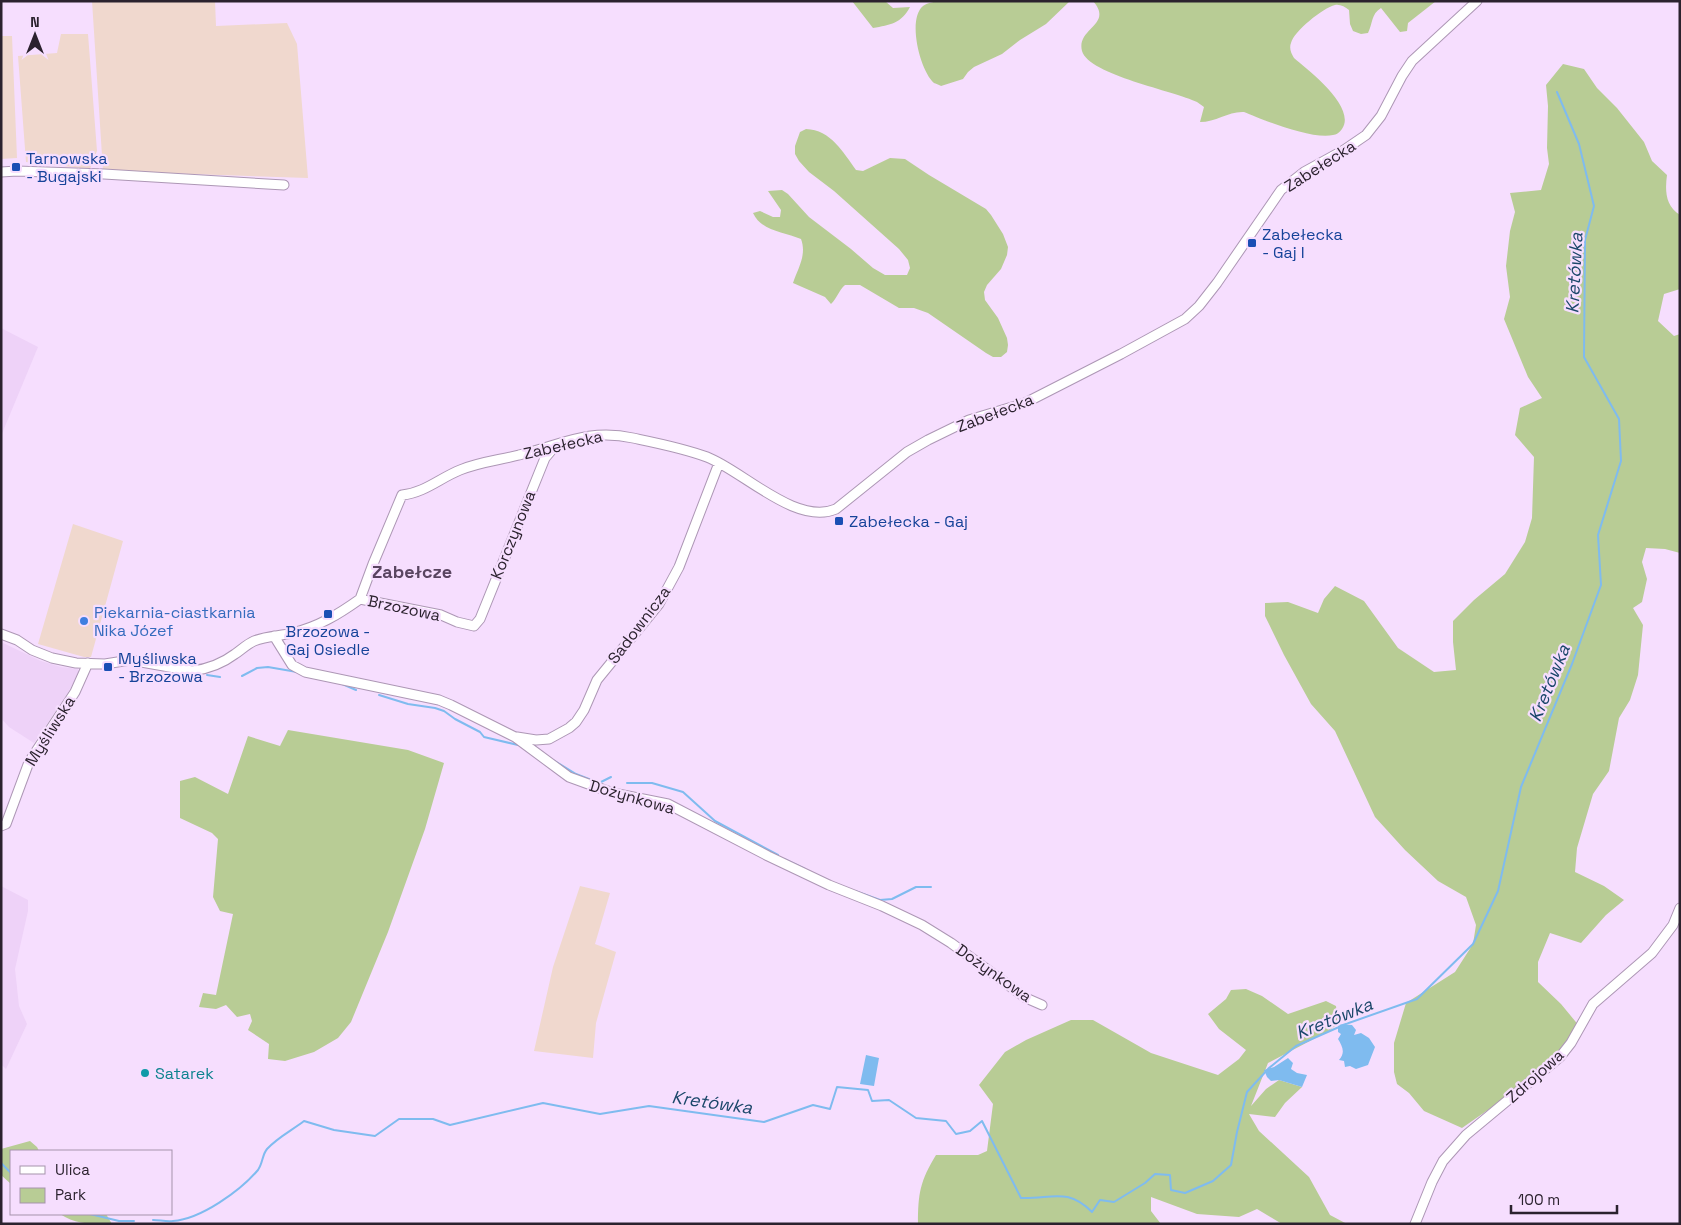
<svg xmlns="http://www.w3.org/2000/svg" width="1681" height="1225" font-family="'Space Grotesk',sans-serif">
<rect width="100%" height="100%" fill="#f6defe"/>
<path fill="#eed2f8" d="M1,328L38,347L1,436Z
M1,642L41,661L61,667L78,669V675L67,694L34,743L9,727L1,718Z
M1,886L28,900V911L15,969L19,1006L27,1024L6,1069L1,1064Z"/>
<path fill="#f0d8ce" d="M92,1H215L216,26L287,23L297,44L308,178L103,171Z
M61,34H88L97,151L90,169L26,162L18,56L57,53Z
M1,36H12L17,158L1,159Z
M73,524L123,541L91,657H84L38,644Z
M580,886L610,893L595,944L616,952L596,1023L593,1058L534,1051L553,967Z"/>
<path fill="#b8cc95" d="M852,1H885L893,8L910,7C902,23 890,25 873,28Z
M938,1H1070L1046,24L1020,40L1002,54L974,67L968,72L963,79L941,86C941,86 935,83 934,83C920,71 907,19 923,6C927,3 934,2 938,1Z
M1093,1H1436L1408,23L1407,31L1400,32L1381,8C1371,14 1373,23 1368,33L1361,34L1353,31L1350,24L1349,10C1345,7 1340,4 1335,5C1323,8 1294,31 1291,43C1289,48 1291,53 1294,58C1308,70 1357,107 1342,129C1340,132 1336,135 1333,135C1313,140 1263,120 1244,112C1229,111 1216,122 1200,122L1204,107L1197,102C1175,91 1089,75 1082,51C1076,28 1114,25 1093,1Z
M1563,64L1584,69L1597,88L1617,108L1644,142L1652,161L1667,175C1665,190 1665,206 1680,215V289L1664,294L1658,321L1674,336L1680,334V553L1665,549L1646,548L1642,562L1647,579L1642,602L1633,608L1643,625L1638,675L1630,700L1619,718L1609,771L1593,794L1577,848L1575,872L1604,886L1624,900L1606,915L1581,943L1550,933L1538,962V982L1561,1004L1580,1027L1534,1078L1462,1128L1424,1111L1409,1093L1397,1084L1394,1072V1043L1406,1003L1455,972L1473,944L1476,925L1466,897L1438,881L1405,850L1375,817L1335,731L1311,704L1284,655L1265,616V603L1288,602L1318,613L1324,599L1335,586L1364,601L1398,648L1434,672L1456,670L1453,642V621L1474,600L1505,574L1525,542L1532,518L1534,457L1515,435L1520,408L1542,398L1528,377L1504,319L1510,297L1506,266L1510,231L1515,212L1510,193L1541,190L1549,164L1547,148L1548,106L1546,85Z
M806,129C831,130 843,152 856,170L863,171L890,158L905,159L929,175L986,209L991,215L1003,234L1008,247L1007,255L1001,269L987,285L984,292L985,300L998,318L1007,338L1008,345L1007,352L1001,357H993L986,353L928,313L914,308H899L860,285H845C839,290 837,298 831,304L825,297L793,283C798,268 807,255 801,239C784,232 761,231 753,213L760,211L773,217H780L781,210L768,191L782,190L788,194L809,217L851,249L873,268L885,275H907L910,268L908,260L899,249L834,191L809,172L799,161L795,154V146L800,132Z
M288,730L408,750L444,763L425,829L388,932L351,1022L338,1038L314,1052L285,1061L268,1059L269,1044L248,1030L252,1021L250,1014L237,1017L226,1005L216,1009L199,1007L203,993L216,995L233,914L220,911L213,897L218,839L212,833L180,818V781L195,777L228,794L248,736L280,746Z
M1246,989L1262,996L1288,1014L1326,1001L1336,1006L1338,1024L1327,1032L1268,1063L1251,1106L1266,1089L1279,1080L1302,1087L1285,1103L1275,1117L1249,1114L1259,1131L1309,1177L1330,1215L1347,1224H1282L1257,1209L1239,1217L1197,1214L1151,1197V1211L1161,1224H918C918,1194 920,1181 936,1155H978L987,1151L993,1104L979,1085L1005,1052L1026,1040L1071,1020H1093L1151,1053L1218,1075L1239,1059L1246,1050L1219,1029L1208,1014L1226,999L1231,990Z
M30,1141L37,1147L39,1151H11V1184L1,1175V1149Z
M60,1214H106L112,1224C93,1224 76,1225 60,1214Z"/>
<path fill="#7fbbef" d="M1338,1024L1352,1025L1356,1030L1354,1035L1361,1033L1369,1038L1375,1047L1368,1065L1356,1069L1350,1066L1345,1067L1344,1061L1339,1060C1346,1052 1342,1046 1338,1039L1341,1034L1338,1032Z
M866,1055L879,1058L874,1086L860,1084Z
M1288,1058L1293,1063L1291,1069L1297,1073L1307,1075L1302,1087L1279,1080L1271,1081L1267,1077L1264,1070L1274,1067Z"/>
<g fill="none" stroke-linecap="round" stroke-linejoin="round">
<path stroke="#7fbbef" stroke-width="2" d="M207,675L220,677
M242,676L257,668L268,667L297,672
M340,683L356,690
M379,695L408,704L435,708L444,711L455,719L480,732L484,737L518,745
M553,760L576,774L599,783L611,777
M627,783H652L683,792L715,821L778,855
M784,859L805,869
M855,891L880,900L892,899L916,887H931
M1343,1025L1417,999L1473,944L1498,891L1521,787L1572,664L1601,585L1598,535L1621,461L1619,419L1584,357L1585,240L1594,206L1579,144L1557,92
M1,1163L11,1173
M90,1214L119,1221H134
M153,1220C159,1220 167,1222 173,1221C201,1219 240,1191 258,1170C263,1163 262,1155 267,1149C278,1137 291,1131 304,1121L334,1130L375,1136L399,1119H433L450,1125L543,1103L600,1114L649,1106L764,1122L813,1105L830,1109L837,1087L868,1090L872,1101L889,1100L916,1118L946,1121L956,1134L970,1131L982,1121L1021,1198C1052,1199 1067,1187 1092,1212L1100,1200L1114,1202L1145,1183L1155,1174L1170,1175L1171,1190L1185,1193L1213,1181L1231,1165L1237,1132L1247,1092L1269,1068L1296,1046L1339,1027"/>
<g stroke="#ad97b5" stroke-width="11">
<path id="minor" d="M1,172L17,171L104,174L284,185
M360,599L373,564L402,495C424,493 440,478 460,470C479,462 500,460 519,455C561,445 588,428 633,438C657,443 683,448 707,457C743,471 796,526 836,509L907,452L928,440L969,420L1025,403L1121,354L1185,319L1199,306L1217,283L1281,190L1304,172L1344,150L1366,135L1381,116L1402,76L1412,61L1477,1
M1,634L17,640L32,650L52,658L76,663L105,664L130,660L192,671C208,669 223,663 235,654C241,650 247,644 254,641C266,636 280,636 292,633C318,627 339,614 360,599L441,615L457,622L474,626L480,619L545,458L556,445
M274,636L292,665L305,672L439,700L451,705L515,737L569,777L613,793L668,804L768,856L829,885L882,906L922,925L951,943L1026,998L1042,1005
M517,737L536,740L549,739L569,728L576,722L584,710L597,680L659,604L679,567L719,463
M1,826L6,824L29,762L75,692L88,663
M1415,1224L1432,1182L1443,1161L1466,1135L1560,1057L1571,1043L1593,1004L1652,953L1673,925L1680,908"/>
</g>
<use href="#minor" stroke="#fff" stroke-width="9"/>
</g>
<g fill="#1a4fb4" stroke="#f6defe" stroke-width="2">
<rect x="11" y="162" width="10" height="10" rx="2.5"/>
<rect x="1247" y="238" width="10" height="10" rx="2.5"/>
<rect x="834" y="516" width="10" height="10" rx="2.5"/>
<rect x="323" y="609" width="10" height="10" rx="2.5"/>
<rect x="103" y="662" width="10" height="10" rx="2.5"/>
</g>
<circle fill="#3f7fe0" stroke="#f6defe" stroke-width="2" cx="84" cy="621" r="5"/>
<circle fill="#0f9aa8" stroke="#f6defe" stroke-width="2" cx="145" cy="1073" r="5"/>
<g text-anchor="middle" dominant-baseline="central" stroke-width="4.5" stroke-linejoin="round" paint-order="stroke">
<g font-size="16" fill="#164399" stroke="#f6defe" text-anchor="start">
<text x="26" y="158">Tarnowska<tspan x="26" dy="18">- Bugajski</tspan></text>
<text x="1262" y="234">Zabełecka<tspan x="1262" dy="18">- Gaj I</tspan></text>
<text x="849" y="521">Zabełecka - Gaj</text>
<text x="328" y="631" text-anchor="middle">Brzozowa -<tspan x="328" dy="18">Gaj Osiedle</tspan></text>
<text x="118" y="658">Myśliwska<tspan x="118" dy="18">- Brzozowa</tspan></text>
</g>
<g font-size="16" fill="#2b222e" stroke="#f6defe">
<text transform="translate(1320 166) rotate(-33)">Zabełecka</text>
<text transform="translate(995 413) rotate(-21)">Zabełecka</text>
<text transform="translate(563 445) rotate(-13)">Zabełecka</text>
<text transform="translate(513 535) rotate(-68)">Korczynowa</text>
<text transform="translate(404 608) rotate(12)">Brzozowa</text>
<text transform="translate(639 625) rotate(-53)">Sadownicza</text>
<text transform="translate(50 731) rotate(-58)">Myśliwska</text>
<text transform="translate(632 797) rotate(16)">Dożynkowa</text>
<text transform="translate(994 973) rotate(35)">Dożynkowa</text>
<text transform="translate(1535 1076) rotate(-42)">Zdrojowa</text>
</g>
<g font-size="16" fill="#366cbe" stroke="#f6defe" text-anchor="start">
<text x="94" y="612">Piekarnia-ciastkarnia<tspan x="94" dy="18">Nika Józef</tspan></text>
</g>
<g font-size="16" fill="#0d838f" stroke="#f6defe" text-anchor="start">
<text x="155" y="1073">Satarek</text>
</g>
<g font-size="18" font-style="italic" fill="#1b476a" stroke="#f6defe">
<text transform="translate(1574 273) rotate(-87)">Kretówka</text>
<text transform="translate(1549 683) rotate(-68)">Kretówka</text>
<text transform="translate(1334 1018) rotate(-22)">Kretówka</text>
<text transform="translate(712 1102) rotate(8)">Kretówka</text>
</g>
<g font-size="18" font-weight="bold" fill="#594560" stroke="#f6defe">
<text x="412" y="571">Zabełcze</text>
</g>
</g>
<rect width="1681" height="1225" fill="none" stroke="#2b222e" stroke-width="5"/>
<rect x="10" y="1150" width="162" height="65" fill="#f6defe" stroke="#a593ab"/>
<rect x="20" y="1166" width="25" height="8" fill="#ffffff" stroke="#a593ab"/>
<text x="55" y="1175" font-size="15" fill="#2b222e">Ulica</text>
<rect x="20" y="1188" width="25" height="15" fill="#b8cc95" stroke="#a593ab"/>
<text x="55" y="1200" font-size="15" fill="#2b222e">Park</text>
<g transform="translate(35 35)" stroke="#f6defe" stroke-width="4" paint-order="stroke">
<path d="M0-4L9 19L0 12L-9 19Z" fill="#2b222e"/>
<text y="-8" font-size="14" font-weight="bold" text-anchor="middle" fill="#2b222e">N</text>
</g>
<path d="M1511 1205v8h106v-8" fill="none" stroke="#2b222e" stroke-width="2.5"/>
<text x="1518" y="1205" font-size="15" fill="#2b222e" stroke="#f6defe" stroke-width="4" paint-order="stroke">100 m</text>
</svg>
